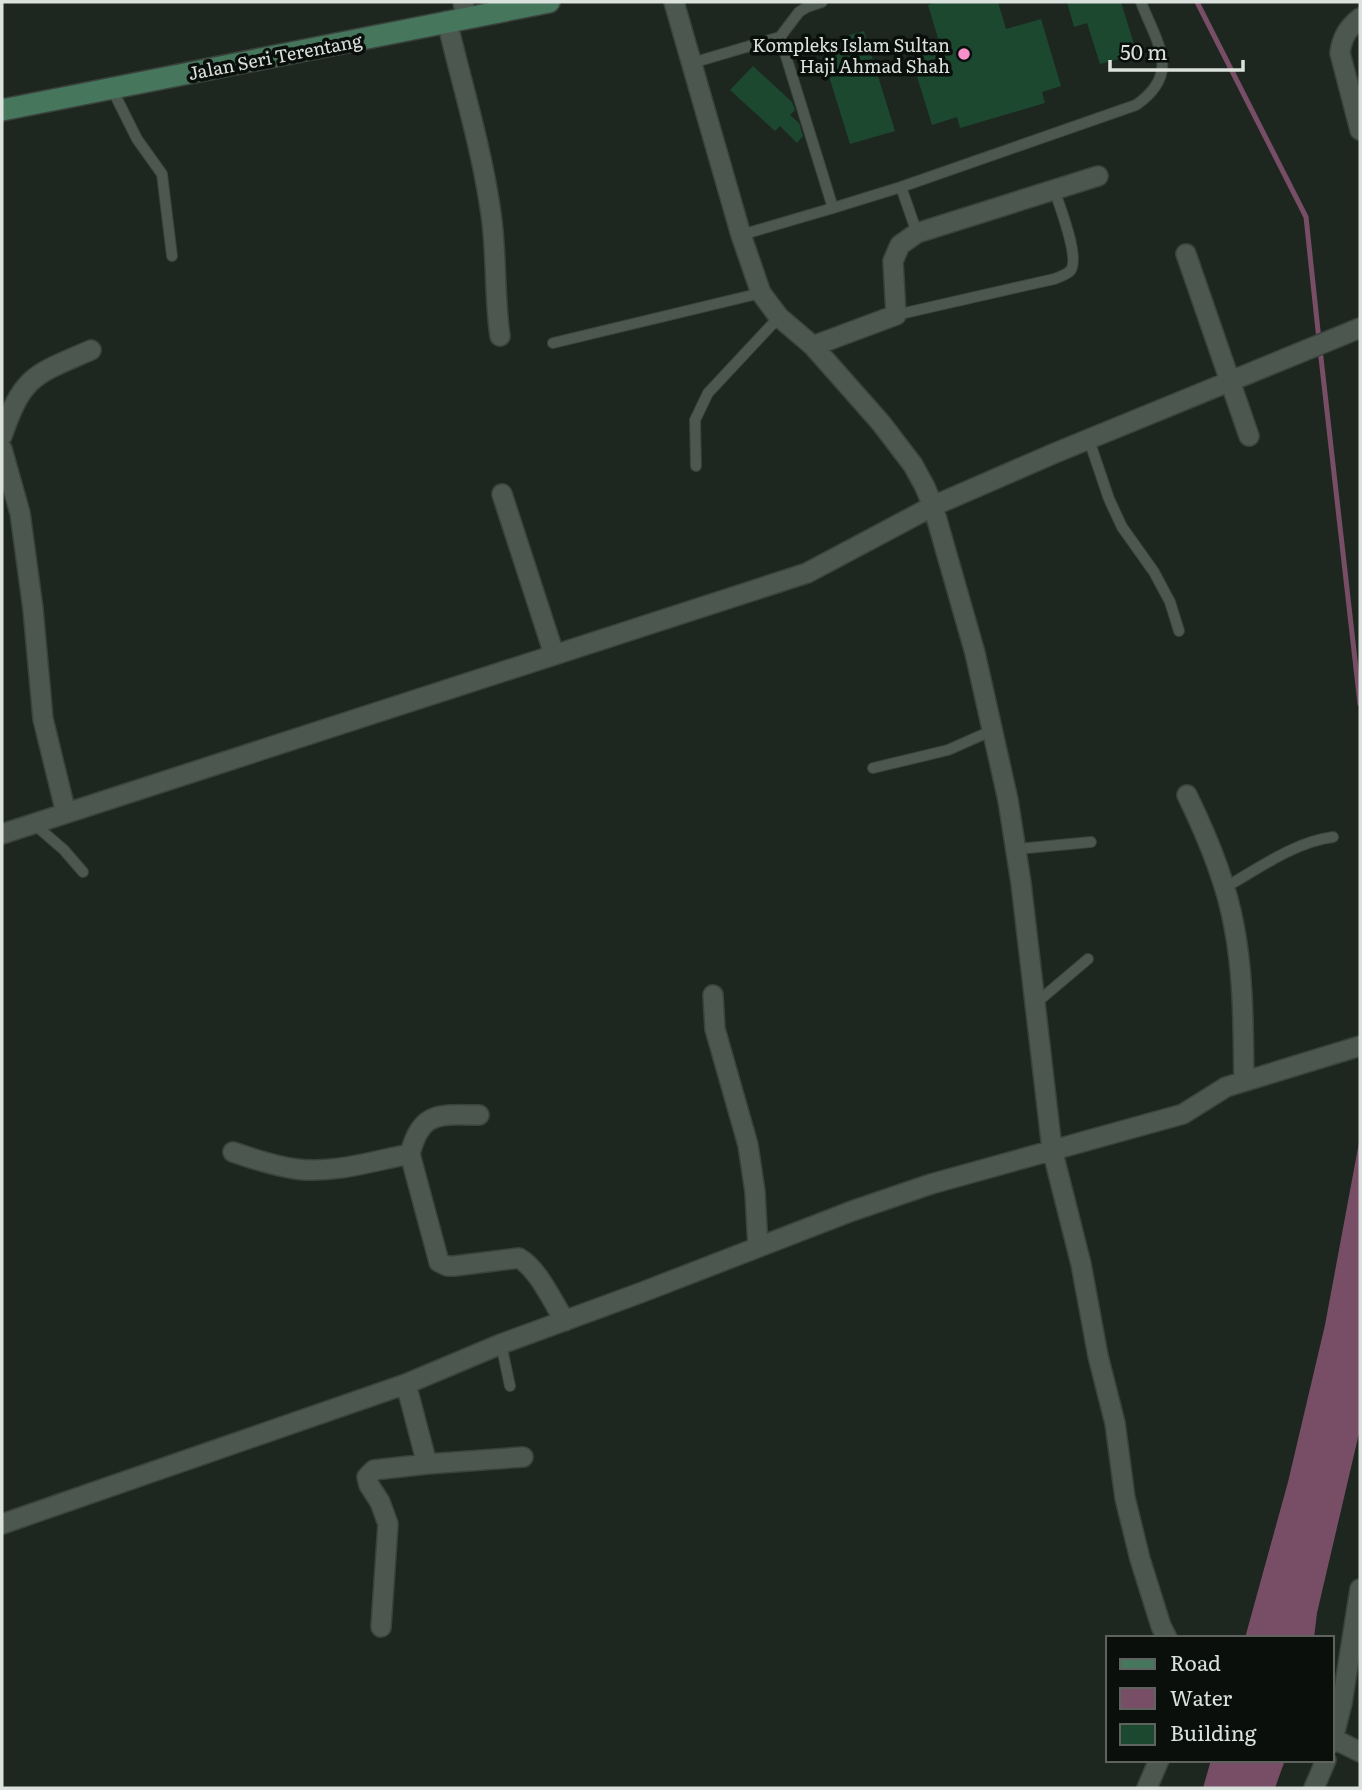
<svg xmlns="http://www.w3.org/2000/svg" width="1362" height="1790" font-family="Literata,serif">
<rect width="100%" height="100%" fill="#1d2720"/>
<path fill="#784e66" d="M1360,1137V1429L1317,1613L1314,1638H1245L1288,1482L1325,1325Z
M1211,1760H1285L1275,1788H1203Z"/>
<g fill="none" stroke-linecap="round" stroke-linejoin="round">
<path stroke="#784e66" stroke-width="5" d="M1197,2L1306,217L1319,340
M1320,349L1360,704"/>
</g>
<path fill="#1c4830" d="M939,2H998L1006,29L1041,19L1061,86L1042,92L1045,103L960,128L957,117L932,125L911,57L941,48L928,5Z
M1067,2H1121L1137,54L1100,64L1087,23L1074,27Z
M864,31L895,131L850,144L819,44Z
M753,66L792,102L795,110L790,115L799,123L803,136L797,143L780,126L775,131L730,90Z"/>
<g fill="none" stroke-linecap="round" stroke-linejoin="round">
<g stroke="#3a423d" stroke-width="12">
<path id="lane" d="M780,37L833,208L901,187L1136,105C1182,73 1157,44 1141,2
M692,63L780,37L799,12L807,7L822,2
M112,89L137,139L162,174L172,256
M901,187L917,233
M741,235L833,208
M896,315L1054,279C1059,277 1066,275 1070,271C1081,259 1059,205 1054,189
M553,343L761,293
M1089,440L1109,499L1122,527L1154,572L1170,602L1179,631
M696,466L695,420L708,393L779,317
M873,768L948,750L991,731
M34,824L64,850L83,872
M1017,849L1091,842
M1224,888C1258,869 1294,842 1333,837
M1036,1003L1088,959
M501,1344L510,1386"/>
</g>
<g stroke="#3a423d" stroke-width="22">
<path id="street" d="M463,2L466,18
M674,2L741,235L761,293L779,317L813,346L881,423L913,465L925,487L933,506L975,653L1008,800L1021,883L1052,1149L1081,1264L1098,1356L1115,1423L1125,1498L1140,1559L1161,1626L1167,1638
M1360,18C1348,28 1342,37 1340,53L1360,130
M447,21C462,85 482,149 491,214C497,254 494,296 500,336
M1186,254L1249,436
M813,346L896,315L893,261L900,245L917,233L1098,176
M2,436C23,375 34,375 91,350
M2,449L20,513L33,609L43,719L66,813
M502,494L554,654
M1187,795C1207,836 1226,881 1234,926C1244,977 1243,1030 1244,1081
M2,834L807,573L933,506L1055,453L1360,328
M713,995L715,1029L748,1145L755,1192L758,1247
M233,1152C253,1159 275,1166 296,1169C333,1174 373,1161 410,1154L439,1262L447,1266H454L519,1258C539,1270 552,1301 565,1321
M410,1154C421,1110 440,1115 479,1115
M406,1384L427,1464L523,1457
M2,1524L406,1384L501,1344L640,1293L852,1211L931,1184L1183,1114L1226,1087L1360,1046
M381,1627L388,1524L380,1502L369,1485L367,1477L374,1470L427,1464
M1334,1739L1360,1752
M1332,1743L1342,1703L1360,1589
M1147,1788L1159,1760
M1314,1788L1326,1760"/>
</g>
<g stroke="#3a423d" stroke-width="24">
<path id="secondary" d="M2,110L549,2"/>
</g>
<use href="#lane" stroke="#4b574f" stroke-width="10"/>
<use href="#street" stroke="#4b574f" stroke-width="19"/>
<use href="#secondary" stroke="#46765c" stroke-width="21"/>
</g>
<circle fill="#f890cc" stroke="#0a0f0c" stroke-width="2.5" cx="964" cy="54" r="7"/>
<g text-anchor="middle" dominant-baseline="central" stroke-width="7" stroke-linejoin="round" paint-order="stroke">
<g font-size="18" fill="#dbe1dd" stroke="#0a0f0c" text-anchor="end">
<text x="950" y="44">Kompleks Islam Sultan<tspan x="950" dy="21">Haji Ahmad Shah</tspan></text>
</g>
<g font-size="18" fill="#dbe1dd" stroke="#0a0f0c">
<text transform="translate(275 56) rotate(-11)">Jalan Seri Terentang</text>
</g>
</g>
<rect width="1362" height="1790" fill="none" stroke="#dbe1dd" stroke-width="7"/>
<rect x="1106" y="1636" width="228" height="126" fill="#0a0f0c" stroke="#5e6360" stroke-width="2"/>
<rect x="1120" y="1659" width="35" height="10" fill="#46765c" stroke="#5e6360" stroke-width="2"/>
<text x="1170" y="1671" font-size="21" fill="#dbe1dd">Road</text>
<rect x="1120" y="1688" width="35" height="21" fill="#784e66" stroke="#5e6360" stroke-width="2"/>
<text x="1170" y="1706" font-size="21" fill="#dbe1dd">Water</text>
<rect x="1120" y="1724" width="35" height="21" fill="#1c4830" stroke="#5e6360" stroke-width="2"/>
<text x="1170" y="1741" font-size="21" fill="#dbe1dd">Building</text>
<path d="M1110 60v10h133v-10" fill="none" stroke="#dbe1dd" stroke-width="3.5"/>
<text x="1120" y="60" font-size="21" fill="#dbe1dd" stroke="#0a0f0c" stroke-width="5" paint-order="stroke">50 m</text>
</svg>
